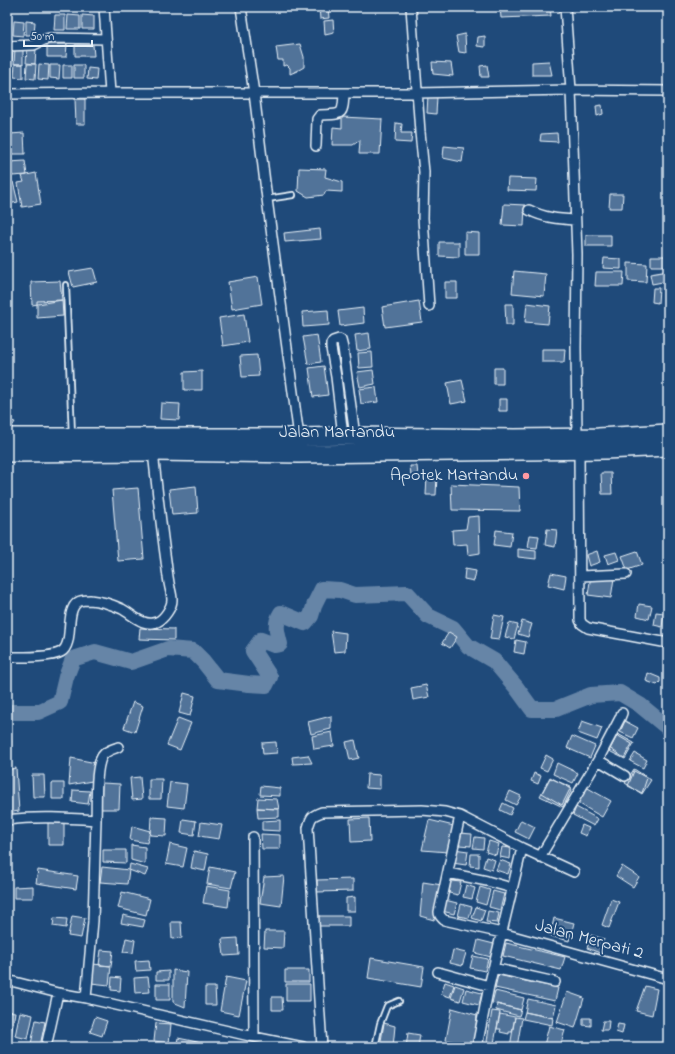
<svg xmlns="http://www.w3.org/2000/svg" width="675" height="1054" font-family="'Indie Flower',sans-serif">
<rect width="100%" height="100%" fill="#1f4a7a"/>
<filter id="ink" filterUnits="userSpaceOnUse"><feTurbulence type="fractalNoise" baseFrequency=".025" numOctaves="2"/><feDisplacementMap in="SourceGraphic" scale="8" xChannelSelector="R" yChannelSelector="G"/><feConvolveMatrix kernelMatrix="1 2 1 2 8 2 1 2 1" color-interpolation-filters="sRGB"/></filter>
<g filter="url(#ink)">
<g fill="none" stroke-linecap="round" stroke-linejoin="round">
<path stroke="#6685a7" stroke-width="16" d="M7,712H38L60,702L66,677L73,659L95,652L131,662L168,649L193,651L203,661L218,680L249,684L266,685L270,677L253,651L261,640L274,645L280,644C277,632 274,624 281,613L305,623L311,616L315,603L322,589L340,590L355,595L407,593L428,616L453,628L468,646L494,661L516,687L532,709H556L591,695L620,693L640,705L668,728"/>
</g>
<path fill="#517399" stroke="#e8f1f8" d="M319,7H328L329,18L320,19Z
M500,7H550L551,16L501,18Z
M55,15H65V30H54Z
M68,15L80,16V29H67Z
M82,15L94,16V29H82Z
M333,20L334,33L325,35L324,21Z
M14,21L24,22L23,36L13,35Z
M26,21L35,22L34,35H26Z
M465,34L466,53L459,52L456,36Z
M485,36V47L477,46L478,37Z
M47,44H67L66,57H47Z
M300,44L304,57V67L297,71L290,74V68L287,65L283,66V60H278L276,47Z
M75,45H93L94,56H75Z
M15,48H23V64H14Z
M27,48L36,49L35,64L26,63Z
M7,49H13L12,62H7Z
M549,61L552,75H532V62Z
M432,62L451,63L453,76L433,74Z
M15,64H23V78L14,77Z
M27,64H36L35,79L26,78Z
M39,64L49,65L48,80L38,79Z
M7,65H11V78H7Z
M50,65H60L59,79L50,78Z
M63,65H72V78H63Z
M74,65H84V78H74Z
M487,65L489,77H481L480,66Z
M88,68L97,69L96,80L87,79Z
M428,95L437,97L436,114L427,113Z
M75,99H85V124H76Z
M602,105L603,114L597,116L596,106Z
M342,117L382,119L380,154H359L360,140L353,145H332L333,127L342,128Z
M396,123L402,124L401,133H412L411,143L395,142Z
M24,133L25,154H10V134Z
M557,133L558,142L540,141L541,134Z
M444,146L464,148L462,162L443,158Z
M25,161L27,175L12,176L9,162Z
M299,168L326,169L325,177L342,182V192L326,191L324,195L308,197L298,191Z
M36,173L41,204L22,207L18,183L24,182L22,176Z
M508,178L537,179L536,191L507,190Z
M13,182L18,202L8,204L7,199V183Z
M610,194H623L622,208H609Z
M504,204L525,205L524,226L502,225Z
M320,229L321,239L285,242L284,233Z
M465,232L479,233V254H465Z
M586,235H611V246H586Z
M439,242H459V257L439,256Z
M651,256H668V266H651Z
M604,258L621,259V269L603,268Z
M628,263L647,264L646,282L628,281Z
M93,268L97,282L73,287L69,272Z
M514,271L546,274L544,296L512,293Z
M668,271V281L652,284L650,274Z
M596,272H624L623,286H595Z
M258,277L262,304L232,309L228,282Z
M60,281L62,300L32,305L31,282Z
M445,282H457V298H445Z
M662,287H668V302H662Z
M653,288H659L658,303L652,302Z
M62,300L63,316L37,318V301Z
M419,301L422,322L385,327L382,307Z
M527,303L550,306L548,324L525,322Z
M505,304H513V325H506Z
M363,308L364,323L340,326L338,311Z
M328,310L329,325L303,327L302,312Z
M244,314L248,342L223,346L219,318Z
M369,333L371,349L357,351L355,335Z
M317,335L321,362L308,364L303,337Z
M542,349H565L564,362H542Z
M372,352L373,367L359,368L358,353Z
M257,355L259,376L242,377L240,356Z
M324,366L328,395L313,397L309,368Z
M494,368H503V384H494Z
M373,370L375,384L360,387L357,372Z
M202,371V390H184V372Z
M462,380L467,401L451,404L447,383Z
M376,387L378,402L361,404L359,389Z
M499,399H507V411H499Z
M161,403L180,404L179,420L160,419Z
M7,420L15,422L9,431L7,430Z
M410,466H417L418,476H411Z
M601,473H611L612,494H602Z
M427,475L437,476L436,495H426Z
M451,484L519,487L520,511L452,510Z
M196,486L198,513L172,515L169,489Z
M138,488L144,559L118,561L112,490Z
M479,516L480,553L468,555L467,544L453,545L452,530L466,529L468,517Z
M547,529L557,530L555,547L545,545Z
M496,530L512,532L510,547L494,545Z
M530,535L539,536L537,548L528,547Z
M518,549L536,551V559L518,557Z
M597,551L600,562L589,566L586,555Z
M637,551L642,565L627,570L622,556Z
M616,552L619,560L608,564L605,555Z
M465,569L476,571L474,581L464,579Z
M551,573L566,576L564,589L548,585Z
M591,575L614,578L611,598L588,595Z
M639,604L652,606L649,619L637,616Z
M656,612L664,613L662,627L654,625Z
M494,615L504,617L499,640L490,639Z
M522,621L532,624L528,637L518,634Z
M509,623L518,625L514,639L505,637Z
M140,628L174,629V640L139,639Z
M331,631L346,633L345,651L334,652Z
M449,632L457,637L450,648L442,643Z
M516,640L526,642L524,654L514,652Z
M648,673L660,678V682L657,685L646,681Z
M426,685L429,697L413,700L411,688Z
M184,693L195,696L190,716L179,713Z
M133,702L143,706L135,732L124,728Z
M331,716V729L311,734L308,722Z
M178,718L191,723L180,750L167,745Z
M582,721L602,728L597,740L578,733Z
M625,721L638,728L633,738L620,732Z
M332,732L334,746L314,749L312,736Z
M615,734L632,744L624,758L608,747Z
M618,734L634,743L625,759L609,751Z
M572,736L595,746L590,758L567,748Z
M11,740L10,764H7V741Z
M355,740L359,758L350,760L346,742Z
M276,742L277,753L263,754L262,743Z
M635,753L647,760L643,768L630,761Z
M308,755L312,763L293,764L292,757Z
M546,755L553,759L547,771L540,768Z
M71,758L96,763L92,781L69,785Z
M557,763L578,773L573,783L553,774Z
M16,768L19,811L7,813V770Z
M634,769L651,780L642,794L625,783Z
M634,771L647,778L642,793L628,786Z
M534,773L541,776L538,784L531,781Z
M367,774L380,775V789L366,788Z
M32,775H44L45,797H33Z
M140,777L142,799L132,800L130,778Z
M550,777L572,789L563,807L540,796Z
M550,778L571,787L562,805L542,793Z
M149,779H162L161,799H149Z
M170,782L187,784L184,808L167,806Z
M52,783H64V799H52Z
M102,783L120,784L119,809H101Z
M261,786L280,788V796L260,795Z
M586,787L611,801L602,817L578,803Z
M73,790L90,791L88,804L72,802Z
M510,791L521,796L516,805L506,800Z
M258,798L277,799L279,809L257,808Z
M503,803L513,808L510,815L500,810Z
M576,807L598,819L594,826L573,815Z
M257,808L279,809V817L258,818Z
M151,817L167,818L166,836L150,835Z
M369,818L370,841L351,842L350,819Z
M183,819L196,821L194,835L181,833Z
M280,820V831L262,830V821Z
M429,820L458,827L448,852L422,850Z
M521,820L535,827L529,839L515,832Z
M48,822H64V845H48Z
M201,822L222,825L219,839L199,836Z
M582,825L589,828L586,836L579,833Z
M132,826L150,831L147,843L130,840Z
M460,833L472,834L471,846L459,845Z
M261,834L280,835V849H262Z
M475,837L484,838L483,849L473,848Z
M489,841L499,844L496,855L486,852Z
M170,844L187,848L183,867L166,864Z
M131,845L145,847V864L131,860Z
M502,847L511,848L510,859L500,857Z
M454,849L468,851L466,865L452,863Z
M103,850H126V863L103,862Z
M194,851L208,854L205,871L191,868Z
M471,854H479V867L470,866Z
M486,857L495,860L492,870L483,867Z
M500,860L511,864L508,874L496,870Z
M130,864L148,869L145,876L129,870Z
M622,866L639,877L633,887L616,876Z
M102,867L129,870L127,884L100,882Z
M210,867L235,872L231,888L207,884Z
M38,870L78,876L76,889L36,883Z
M284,876L281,906L260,903L264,877Z
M353,879V891L317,892V880Z
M451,881L461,882L458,895L449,893Z
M423,882L442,885L434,920L420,916Z
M466,885L475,888L472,899L463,897Z
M33,886V898H14V887Z
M206,886L230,890L228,907L203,903Z
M480,887L490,890L486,905L476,902Z
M493,891L504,894L500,910L489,907Z
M122,892L150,899L146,915L118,908Z
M355,897V911H346V898Z
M611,899L619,902L609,928L602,925Z
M445,900L457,903L454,914L442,911Z
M461,904L472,907L469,918L458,916Z
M476,907L485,910L481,921L472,918Z
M488,911L499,913L497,923L486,922Z
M123,915L145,920L143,927L121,923Z
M72,916L85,918L81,938L68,936Z
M315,916H349V926H315Z
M54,918L67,919L66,928L53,926Z
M554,918L574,923L569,941L550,936Z
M171,922H181L182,938L172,939Z
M265,931H284L283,948L264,947Z
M591,935L604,939L600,953L587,948Z
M126,938L135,940L133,953L123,952Z
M238,938L239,955L224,956L222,939Z
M478,940L494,944L491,957L475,953Z
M506,943L565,957L561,970L503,956Z
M101,950L113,951L111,966L99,965Z
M453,950L466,953L462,966L450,963Z
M473,956L488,959L485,971L470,968Z
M371,958L424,967L421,987L368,978Z
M149,960L150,970L136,971L135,961Z
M93,964L111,966L109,985L91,983Z
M173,970L187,972L185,1007L173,1002Z
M285,970H309V982H285Z
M169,971V980H156V972Z
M498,975L558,988L555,1001L495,988Z
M112,977L121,978L120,991L111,990Z
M148,977L150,992L135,993L134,978Z
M226,977L246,981L239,1015L220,1011Z
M445,982L454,985L450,997L441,994Z
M156,984H170V1000H156Z
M286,984H310V1001H286Z
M455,985L464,988L460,1001L451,998Z
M645,986L657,989L652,1015L636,1011Z
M205,987H215L216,1005H205Z
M466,989L482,993L479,1005L463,1001Z
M495,991L524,998L521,1010L492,1003Z
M567,992L584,998L575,1028L557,1022Z
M272,997H282L283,1010H272Z
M528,999L556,1005L553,1018L525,1012Z
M497,1004L521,1010L519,1016L496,1010Z
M452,1008L477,1015L474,1046L446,1040Z
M7,1011L15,1012L11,1036L7,1035Z
M492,1011L500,1012L494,1043L487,1041Z
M20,1012L33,1015L28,1039L15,1036Z
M525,1012L553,1018L552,1025L523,1019Z
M500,1014L515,1017L512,1032H509V1034L500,1032L501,1029H497Z
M95,1017L107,1021L102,1036L90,1032Z
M515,1017L522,1018L517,1047H510Z
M583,1018H591V1026L583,1025Z
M36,1020L45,1022L40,1046L31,1044Z
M603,1021H609L608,1030H601Z
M156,1023L171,1024L169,1043L154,1041Z
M384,1023L395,1026L393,1047H380Z
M618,1024L624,1025L622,1034L616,1032Z
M549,1026L565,1030L560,1047H551L544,1045Z
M408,1033L420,1035L418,1047H406Z
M178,1038L207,1044L206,1047H176Z"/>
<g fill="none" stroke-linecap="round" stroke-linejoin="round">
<g stroke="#e8f1f8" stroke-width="8">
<path id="lane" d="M267,199L293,195
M66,285L72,435
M375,1047L380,1024L387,1006L399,1001"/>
</g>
<g stroke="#e8f1f8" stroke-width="12">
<path id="street" d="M104,7L110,93
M241,7L254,93L267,199L299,437
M411,7L420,132L424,172L423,218L429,306
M565,7L571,90L577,254L576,347L577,437
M7,46L34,45L46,39L51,38L106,39
M7,94L110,93H417L571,90L668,91
M316,146L317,119L320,115C342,114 343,117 344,93
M529,210C544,218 559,219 575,220
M343,436L336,377L331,348V344L333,341L339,339L341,340L343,348L355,436
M579,450L580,620L582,624L588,628L668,643
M580,576L626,574
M7,657C20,657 51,658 61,652C75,644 64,611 78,602C81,600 86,600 90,600C101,601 111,604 122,609C133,615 143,627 157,622C164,619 172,607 172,600C172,596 171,592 170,588C168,579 167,570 166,561C161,525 157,488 153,452
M598,760L625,776
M460,816L439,912C439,916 441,917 444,920L502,933L668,979
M7,820C37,816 67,818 96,820C97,806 94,763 104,754C108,750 114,749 118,747
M253,837L254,1037
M540,857L598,760L620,718L622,713
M448,873L487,881L512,888
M493,968L555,982
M438,972L489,986
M7,980L58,993L86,998L254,1037L303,1047
M86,998L93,921L96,820
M46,1047L58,993
M322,1047L308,828C311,817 311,816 322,812L422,810L445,812L460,816L522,848
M477,1047L489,986L522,848L574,872"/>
</g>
<g stroke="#e8f1f8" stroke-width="20">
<path id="highway" d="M7,437H299L355,436L514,438L598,437L668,433
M7,453L153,452L299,454L605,450L668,447"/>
</g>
<use href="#lane" stroke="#1f4a7a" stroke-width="4.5"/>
<use href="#street" stroke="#1f4a7a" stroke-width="9"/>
<use href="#highway" stroke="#1f4a7a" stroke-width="17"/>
</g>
</g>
<circle fill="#ff9aa2" stroke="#1f4a7a" stroke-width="1.5" cx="526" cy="476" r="4"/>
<g text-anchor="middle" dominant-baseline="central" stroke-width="4" stroke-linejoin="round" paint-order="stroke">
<g font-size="18" fill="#e8f1f8" stroke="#1f4a7a">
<text x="337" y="433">Jalan Martandu</text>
<text transform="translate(589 940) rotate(15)">Jalan Merpati 2</text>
</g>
<g font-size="18" fill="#e8f1f8" stroke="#1f4a7a" text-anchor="end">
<text x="518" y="476">Apotek Martandu</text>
</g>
</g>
<rect width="675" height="1054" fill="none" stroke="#1f4a7a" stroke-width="24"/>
<rect x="12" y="12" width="651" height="1030" fill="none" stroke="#e8f1f8" stroke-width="1.5" filter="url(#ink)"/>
<path d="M24 40v6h68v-6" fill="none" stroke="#e8f1f8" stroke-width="2"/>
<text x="30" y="40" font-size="12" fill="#e8f1f8" stroke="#1f4a7a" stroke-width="3" paint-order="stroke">50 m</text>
</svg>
